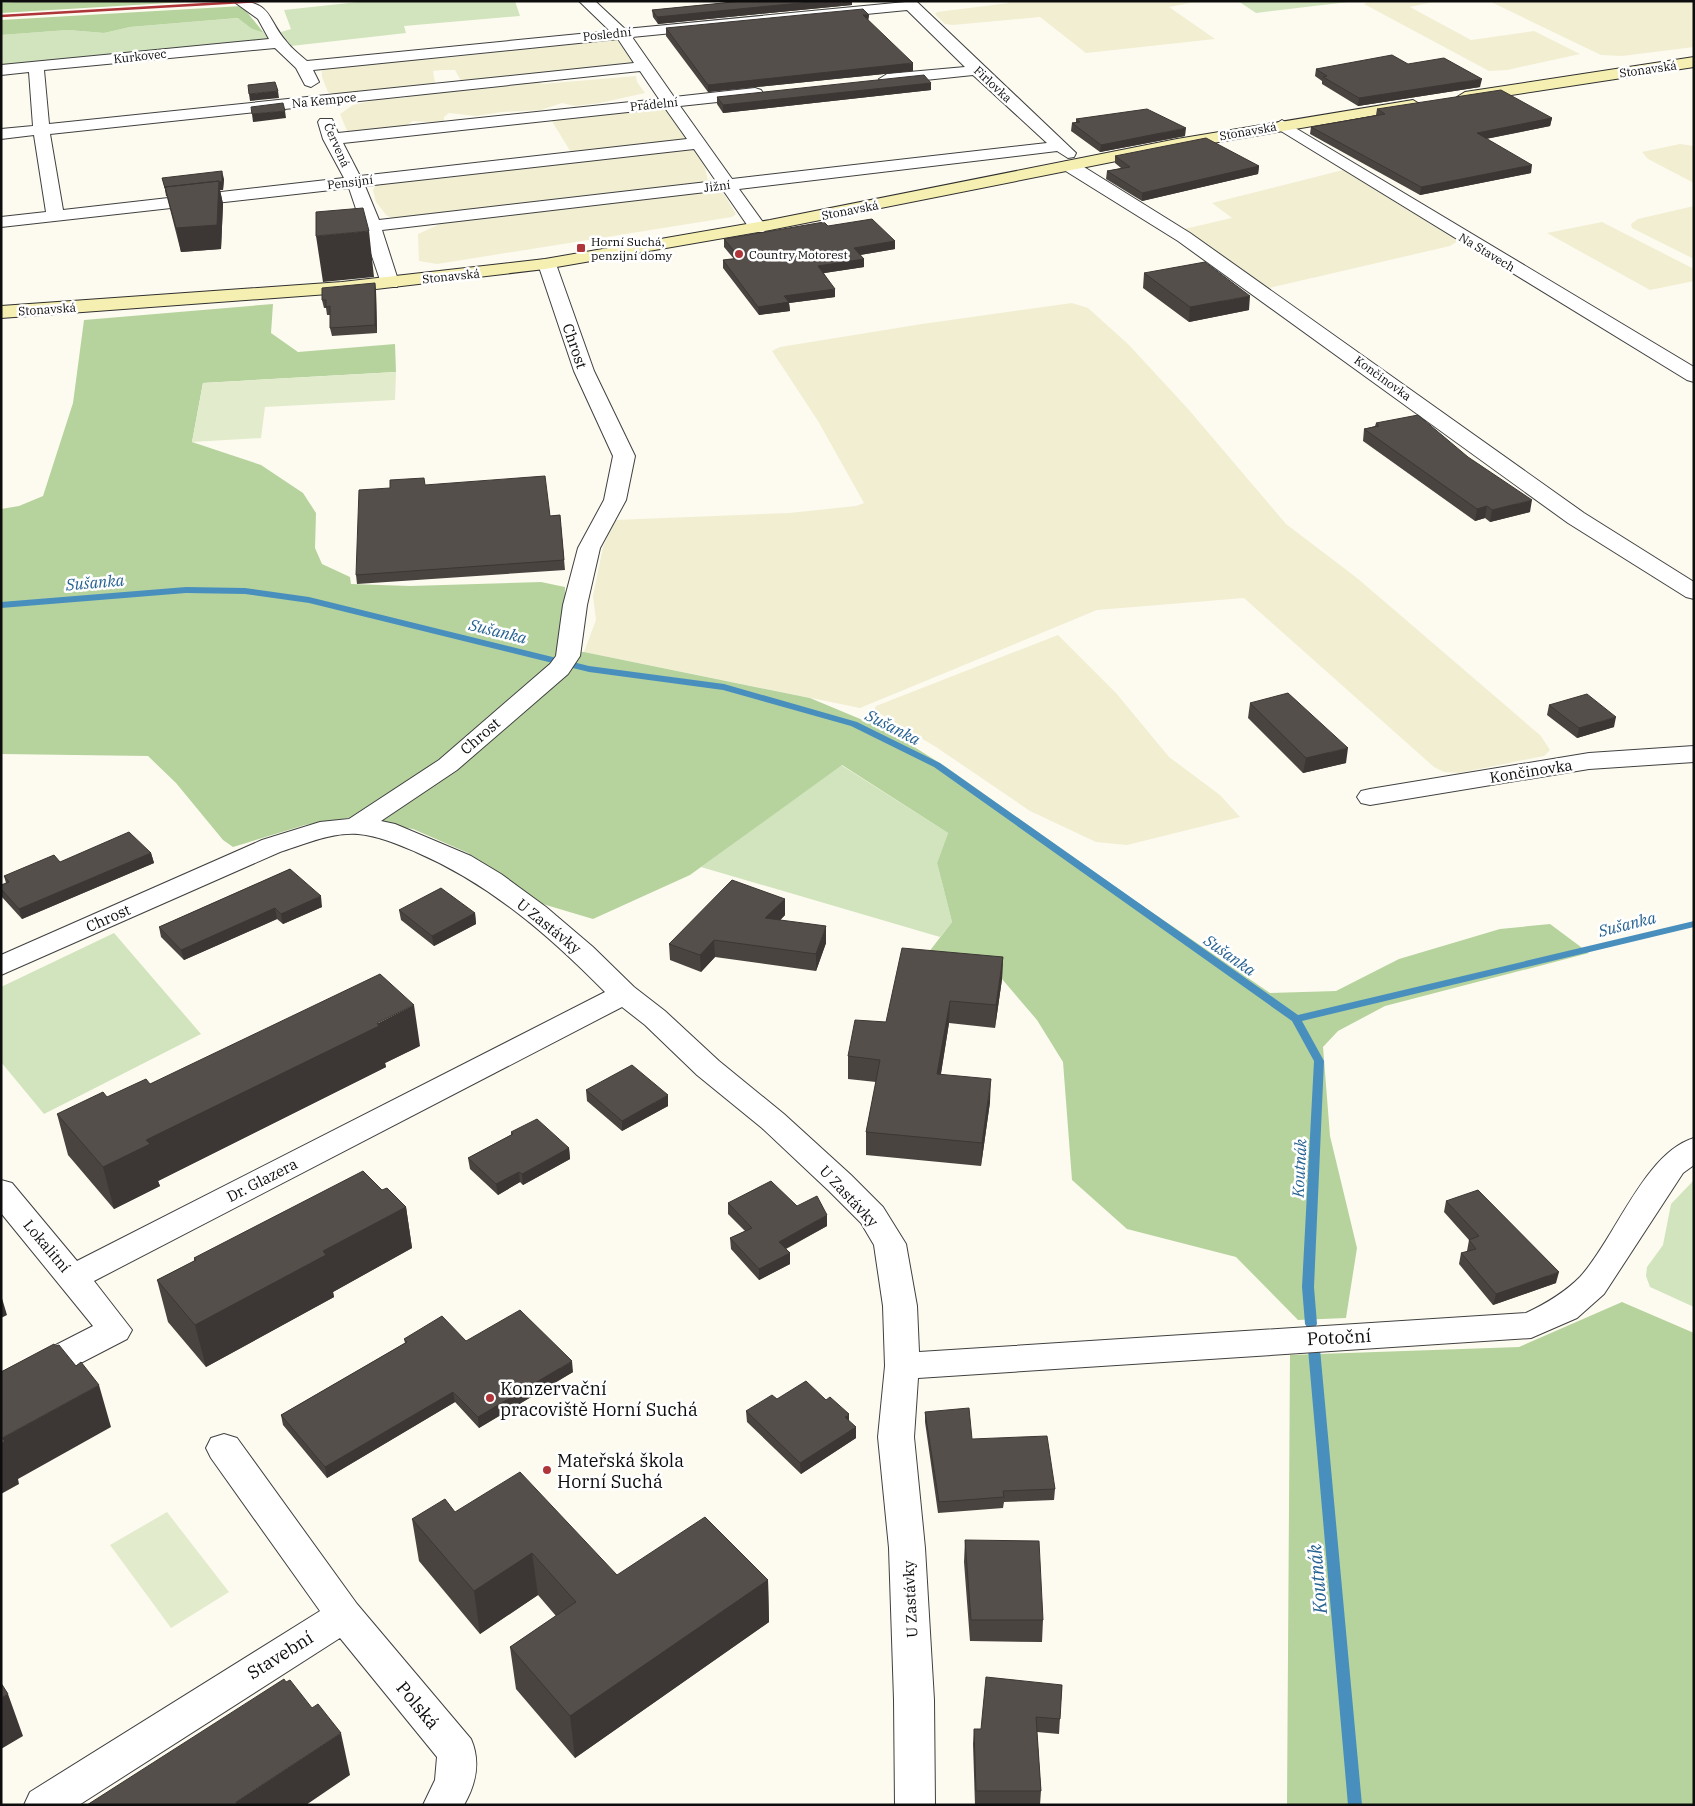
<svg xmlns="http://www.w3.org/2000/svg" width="1695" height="1806" font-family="'IBM Plex Serif',serif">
<rect width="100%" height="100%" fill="#fdfbef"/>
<path fill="#f1eed2" d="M1007,1H1200L1169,7L1215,39L1086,53L1040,17L953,25L945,24L935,14L937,12L1009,3Z
M1370,1H1437L1410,7L1471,40L1534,31L1580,54L1507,70L1489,71L1364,4Z
M1489,1H1694V47L1622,56L1601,55Z
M616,39L635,63L461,81L455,70H441L433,71L435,83L428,85L338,95L328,92L322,77V67L433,55L444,58Z
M636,76L637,82L645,93L600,103L575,106L562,103L541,110L502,112L476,116L449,113L444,117V122L438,123L413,121L404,127L348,133L340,114L353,105L380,99L405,98L413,94L537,81L542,84Z
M667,107L685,135V139L572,154L550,118Z
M1680,144L1694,146V183L1648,159L1642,152Z
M691,148L697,151L705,168L708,181L703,183L396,219L387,216L376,202L373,190L376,183Z
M1343,170L1458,241L1450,246L1265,289L1180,230L1232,218L1212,203Z
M718,189L722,191L736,214L732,217L437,264L419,261L418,234L447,221Z
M1694,206V259L1632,228L1631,224L1638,219Z
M1602,222L1694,269V281L1650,290L1547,233Z
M1072,303L1088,308L1129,345L1189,410L1286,524L1357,578L1541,736L1550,750L1544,756L1459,773L1444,772L1434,767L1244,598L1097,610L860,708L584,652L596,620L593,596L603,547L615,520L789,513L856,506L864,503L818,421L772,351L780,347L922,324Z
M1058,635L1116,693L1169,757L1220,795L1240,817L1127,845L1096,842L1030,811L936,747L874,710L876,706Z"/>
<path fill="#d1e4bd" d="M367,1H515L520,16L404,26L406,33L291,46L281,32L291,29L284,10Z
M1238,1H1347L1348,2L1256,13Z
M239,18L252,29L264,33L269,38L265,41L1,68V35L68,30L104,33L130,27Z
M841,765L948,833L937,863L952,922L940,937L701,867Z
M114,933L201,1034L44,1114L1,1062V987Z
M1694,1180V1307L1650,1287L1646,1276L1647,1267L1663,1245L1671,1204Z"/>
<path fill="#b6d39e" d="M31,1H202L1,13V3Z
M242,6L264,33L252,29L238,18L130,27L104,33L68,30L1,35V20Z
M273,304L271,333L298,352L395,344L396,372L203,383L192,442L261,465L303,493L316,513L315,548L322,564L350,577L351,584L410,586L541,582L565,587V605L560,650L584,652L810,698L889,731L946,767L1134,900L1270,993L1336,991L1399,959L1500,929L1550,924L1589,953L1385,1006L1338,1031L1323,1047L1330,1136L1357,1248L1346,1318L1298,1320L1236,1257L1127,1229L1072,1180L1063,1062L1037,1020L1002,979L925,957L952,922L937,863L948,833L842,765L690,875L593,919L536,902L468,853L413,829L348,818L305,825L233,847L223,840L176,783L148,756L1,754V509L19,506L43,496L73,403L84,320Z
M1622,1302L1694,1333V1805H1287L1290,1355L1519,1347Z"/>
<path fill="#e2eccd" d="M396,372L395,400L265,407L261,438L192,442L203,383Z
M167,1512L229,1592L171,1628L110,1545Z"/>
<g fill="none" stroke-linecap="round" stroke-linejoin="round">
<path fill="#498fbe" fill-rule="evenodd" d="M186,587L245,588L309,597L589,666L724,684L857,722L940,763L1298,1015L1694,921V927L1302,1021L1324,1061L1314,1287L1317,1324L1315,1327L1311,1329L1307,1327L1305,1324L1302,1287L1314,1061L1292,1021L934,767L851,726L723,690L589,672L309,603L245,594L186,593L1,608V602Z
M1314,1344L1318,1346L1320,1349L1362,1805H1348L1308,1349L1310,1346Z"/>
<g stroke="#404040" stroke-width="2">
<path id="street" d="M233,1C273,1 266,18 286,41C292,49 300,55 307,61L610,31L579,1H595L625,29L916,1L1076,153L1074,157L1068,158L1057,151L739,189L767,228L764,232H752L723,190L382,230L399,283L397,287H383L381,283L349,188L1,227V217L46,212L34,135L1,139V129L33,126L29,72L1,75V65L269,39L258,19ZM907,10L965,67L887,74L879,79L881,82L887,84L973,75L1047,143L732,179L680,106L755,98L761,96L763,93L761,90L755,88L674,97L632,37ZM618,39L634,63L49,124L44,70L275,48L296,68L305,85L311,87L319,82L313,70ZM640,71L659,99L338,133L332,119H320L318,122L323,139L344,178L63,210L50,134ZM665,108L687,139L360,176L343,143ZM694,149L716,181L379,220L365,186Z
M1282,120L1694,367V382L1687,380L1276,128L1274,125Z
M1070,161L1076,162L1190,233L1584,513L1694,582V599L1686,597L1568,523L1178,241L1064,170L1062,166L1064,162Z
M547,259L553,260L556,264L594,371L635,456L626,500L600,548L587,605L580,656L568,674L457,770L381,821L395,824L471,856L501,874L546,907L593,947L634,987L665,1011L719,1061L784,1114L851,1175L883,1207L906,1244L917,1306L919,1352L1526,1313C1547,1303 1564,1293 1580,1277C1615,1239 1644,1153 1694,1138V1165L1683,1173L1604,1294L1577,1318L1531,1338L918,1378L914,1437L925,1548L934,1700L935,1805H895L894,1700L889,1548L878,1437L885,1366L883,1306L874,1245L861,1223L829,1191L762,1128L697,1075L645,1025L622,1007L94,1281L132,1330L127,1339L13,1398L1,1402V1373L93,1326L1,1213V1180L12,1183L77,1261L605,992C549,935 490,884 416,852C397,844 379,836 358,834C332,832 305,844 280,852L1,975V955L262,840L320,822L349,819L439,760L550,664L556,656L563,605L578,548L604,500L613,456L574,371L538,264L541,260Z
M1694,746V762L1589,769L1370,805L1361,803L1357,797L1361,791L1370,789L1589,753Z
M224,1434L237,1438L357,1604L471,1739C481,1762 476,1784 464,1805H423L435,1780L437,1757L340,1638L79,1805H24L30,1792L320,1611L211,1458L206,1448L211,1438Z"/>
</g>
<g stroke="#2f2f2f" stroke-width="2">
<path id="secondary" d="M1694,57V67L1465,102L1457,97L1465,92Z
M1413,100L1421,105L1419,108L1177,149L770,230L545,269L342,293L1,318V306L342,282L545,259L770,220L1177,139Z"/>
</g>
<use href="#street" fill="#fff" fill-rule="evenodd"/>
<use href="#secondary" fill="#f6efb2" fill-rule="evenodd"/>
<path stroke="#ae353a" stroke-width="2.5" d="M1,16L259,1"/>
</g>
<path fill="#494440" d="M743,1H852V5L658,24L653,17L652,10Z
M869,15L868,20L913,71L708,92L666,36V28Z
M1408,64L1480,87L1358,106L1322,84V81L1315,76L1316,69Z
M931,83V90L723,113L717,104V97Z
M1377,109L1552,118L1550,126L1486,139L1531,173L1420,195L1310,134L1311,127L1376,115Z
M1076,119L1185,136L1100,152L1071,131L1072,123L1076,122Z
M1115,156L1259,166L1258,174L1142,201L1106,179L1107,171L1121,168L1115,163Z
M162,178L224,179L223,190H220L223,204L221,249L181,252Z
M828,226L895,241V249L860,255L864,259V267L824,273L835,297L789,303L790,311L759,315L723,268V260L734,259L724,247V239Z
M1144,273L1249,310L1189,322L1143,288Z
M375,283L376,291L377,333L332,336L330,328V315H327L326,308H324L322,300Z
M1376,423L1530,512L1490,522L1485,518L1475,521L1363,441L1364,429L1375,426Z
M425,485L550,516L560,515L565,570L357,584L356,575Z
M1250,703L1346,763L1303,773L1248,718Z
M1549,705L1614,727L1577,738L1547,715Z
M151,853L154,863L22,919L1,896V889L6,883L4,876L60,862Z
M290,869L322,907L283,924L277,919L184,960L161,937L159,927Z
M785,899V915L780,920L826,943L816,971L715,957L701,972L670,960L669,944Z
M399,910L475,913L476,924L434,946L401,920Z
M1003,957L1002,979L995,1028L949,1023L941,1074L990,1102L981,1166L866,1155V1132L876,1082L848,1079V1056L886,1022Z
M420,1046L385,1063L386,1067L158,1181L160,1186L114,1209L68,1155L57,1114L150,1084Z
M586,1090L668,1106L622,1131L587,1101Z
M511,1132L569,1148L570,1159L523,1185L520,1182L498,1195L470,1169L468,1158L511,1135Z
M382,1190L406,1207L412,1248L333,1292L334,1297L206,1367L168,1322L157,1280L194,1261V1258Z
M1446,1201L1556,1283L1493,1305L1459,1264L1461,1253L1467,1252V1251L1469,1240L1444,1212Z
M728,1203L797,1206L827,1226L786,1249L790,1264L759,1280L731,1249L730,1238L745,1231L728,1214Z
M404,1339L466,1341L573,1372L479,1428L455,1402L327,1478L283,1425L281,1415L405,1343Z
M777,1399L849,1421L856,1438L801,1474L747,1422L746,1411Z
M925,1412L1055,1489L1054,1500L1004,1502L1003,1508L938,1513L925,1422Z
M455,1512L617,1575L768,1580L769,1622L575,1758L516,1689L510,1647L556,1616L538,1595L480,1634L419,1561L412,1519Z
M965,1540L1043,1620L1042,1642L970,1641L964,1562Z
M1062,1685L1059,1734L1037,1732L1041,1791L1040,1805H975L973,1744L974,1729H981Z"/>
<path fill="#3c3734" d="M821,1H852V5L658,24L657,17Z
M863,15H869L868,22Z
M913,63V71L708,92V85Z
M1482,79L1480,87L1358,106L1359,98Z
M931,83V90L723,113V105Z
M278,91L279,98L250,101L249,94Z
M285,111L286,118L253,122L252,114Z
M1552,118L1550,126L1475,141L1477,133Z
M1186,128L1185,136L1100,152L1101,145Z
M1532,165L1531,173L1420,195L1421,187Z
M1259,166L1258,174L1142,201V193Z
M222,171L224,179L223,190H220L223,204L221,249L181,252L176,228L168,196Z
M165,188H166L167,196H166Z
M369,231L374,277L323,282L316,236Z
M895,241V249L854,256V248Z
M864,259V267L818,274V266Z
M375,283L376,291L377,333L375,325Z
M835,289V297L789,303L790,311L759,315L758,307L784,296Z
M1250,296L1249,310L1189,322L1190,307Z
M1532,500L1530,512L1490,522L1492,510Z
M1487,506L1485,518L1475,521L1477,509Z
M1616,717L1614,727L1577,738L1579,728Z
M1348,748L1346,763L1303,773L1306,758Z
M151,853L154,863L22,919L19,909Z
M321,896L322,907L283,924L281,914Z
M785,899V915L766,935L765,918Z
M275,908L277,919L184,960L181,950Z
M475,913L476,924L434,946L432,936Z
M826,926V943L816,971V954Z
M714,940L715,957L701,972L700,955Z
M1003,957L1002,979L995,1028L996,1005Z
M950,1001L949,1023L937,1097V1074Z
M414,1005L420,1046L385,1063L386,1067L158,1181L160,1186L114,1209L103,1167L146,1140Z
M991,1079L990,1102L981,1166L982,1143Z
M668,1095V1106L622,1131V1121Z
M569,1148L570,1159L523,1185L522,1174Z
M519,1172L520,1182L498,1195L496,1184Z
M406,1207L412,1248L333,1292L334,1297L206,1367L195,1325L323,1251Z
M827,1215V1226L779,1252V1242Z
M790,1253V1264L759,1280V1269Z
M1559,1272L1556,1283L1493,1305L1496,1294Z
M1,1295L7,1315L1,1318Z
M572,1361L573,1372L479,1428L478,1417Z
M99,1385L111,1427L18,1479L19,1484L1,1494V1444L2,1438Z
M453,1392L455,1402L327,1478L325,1467Z
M849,1414V1425L845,1417Z
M856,1427V1438L801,1474L800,1463Z
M532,1553L538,1595L480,1634L474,1591Z
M768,1580L769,1622L575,1758L570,1716Z
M8,1694L23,1736L1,1749V1698Z
M341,1733L350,1775L306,1805H236V1802Z"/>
<path fill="#554f4b" stroke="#3c3734" d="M743,1H821L657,17L652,10Z
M863,9L869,15H863L913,63L708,85L666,28Z
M1392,55L1408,64L1444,58L1482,79L1359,98L1323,77L1327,76L1316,69Z
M924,75L931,83L723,105L717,97Z
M275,82L278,91L249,94L248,85Z
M1501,90L1552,118L1477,133L1532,165L1421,187L1311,127L1385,114L1377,109Z
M283,103L285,111L252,114L251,107Z
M1147,109L1186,128L1101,145L1072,123L1080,122L1076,119Z
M1206,138L1259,166L1142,193L1107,171L1130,167L1115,156Z
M222,171V182H219V181L165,187L166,188H165L162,178Z
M219,181L217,225L176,228L165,187Z
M363,208L369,231L316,236V212Z
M872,219L895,241L854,248L864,259L818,266L835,289L784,296L789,302L758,307L723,260L740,258L724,239L824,222L828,226Z
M1205,262L1250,296L1190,307L1144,273Z
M375,283V325L330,328V306L326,307V300H322V288Z
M1418,415L1468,457L1532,500L1492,510L1487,506L1477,509L1364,429L1379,426L1376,423Z
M545,476L550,516L560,515L564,560L356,575L359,490L390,488V480L424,478L425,485Z
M1288,693L1348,748L1306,758L1250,703Z
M1587,694L1616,717L1579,728L1549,705Z
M129,832L151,853L19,909L1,889V885L9,882L4,876L54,855L60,862Z
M290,869L321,896L281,914L275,908L181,950L159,927Z
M732,880L785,899L765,918L826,926L816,954L714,940L700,955L669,944Z
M441,888L475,913L432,936L399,910Z
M902,948L1003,957L996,1005L950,1001L937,1074L991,1079L982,1143L866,1132L880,1060L848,1056L855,1020L886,1022Z
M380,974L414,1005L377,1023L379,1026L146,1140L150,1144L103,1167L57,1114L103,1092L107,1097L146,1079L150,1084Z
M632,1065L668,1095L622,1121L586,1090Z
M537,1119L569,1148L522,1174L519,1172L496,1184L468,1158L513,1134L511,1132Z
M363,1171L382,1190L387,1188L406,1207L323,1251L326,1255L195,1325L157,1280L196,1260L194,1258Z
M771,1181L797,1206L817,1196L827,1215L779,1242L790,1253L759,1269L730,1238L752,1228L728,1203Z
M1478,1190L1559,1272L1496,1294L1461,1253L1476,1249L1469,1240L1479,1236L1446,1201Z
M520,1310L572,1361L478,1417L453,1392L325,1467L281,1415L407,1342L404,1339L442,1316L466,1341Z
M54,1344L55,1346L59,1345L76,1366L81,1362L99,1385L2,1438L5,1441L1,1444V1372Z
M806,1381L826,1400L830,1397L849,1414L845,1417L856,1427L800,1463L746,1411L772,1395L777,1399Z
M969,1408L972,1439L1047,1436L1055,1489L1003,1491L1004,1497L939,1502L925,1412Z
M520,1472L617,1575L705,1517L768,1580L570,1716L510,1647L576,1602L532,1553L474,1591L412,1519L445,1499L455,1512Z
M965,1540L1039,1541L1043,1620H971Z
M986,1677L1062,1685L1060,1719L1036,1717L1041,1791H976L974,1729H981Z
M284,1679L286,1682L290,1680L312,1708L318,1704L341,1733L236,1802L237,1805H87Z
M1,1683L8,1694L1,1698Z"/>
<g fill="#ae353a" stroke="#fff" stroke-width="2">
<rect x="576" y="243" width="10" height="10" rx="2.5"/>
<circle cx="739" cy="254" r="5"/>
<circle cx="490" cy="1398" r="5"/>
<circle cx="547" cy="1470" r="5"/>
</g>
<g text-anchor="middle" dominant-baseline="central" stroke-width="5" stroke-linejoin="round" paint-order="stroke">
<g font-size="12" fill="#0d0d0d" stroke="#fff">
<text transform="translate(607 34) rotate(-6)">Poslední</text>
<text transform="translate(140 56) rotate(-6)">Kurkovec</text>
<text transform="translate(1648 69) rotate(-8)">Stonavská</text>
<text transform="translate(993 84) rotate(43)">Firlovka</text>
<text transform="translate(324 100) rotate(-6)">Na Kempce</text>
<text transform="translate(654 104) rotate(-6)">Prádelní</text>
<text transform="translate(1248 131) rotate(-10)">Stonavská</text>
<text transform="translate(337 145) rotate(66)">Červená</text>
<text transform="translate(350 182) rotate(-7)">Pensijní</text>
<text transform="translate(717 186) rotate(-7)">Jižní</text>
<text transform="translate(850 210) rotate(-11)">Stonavská</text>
<text transform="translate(1487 252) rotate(31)">Na Stavech</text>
<text transform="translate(451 276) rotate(-6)">Stonavská</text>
<text transform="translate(47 309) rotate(-4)">Stonavská</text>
<text transform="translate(1383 378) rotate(36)">Končinovka</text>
</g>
<g font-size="12" fill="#0d0d0d" stroke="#fff" text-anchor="start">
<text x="591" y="241">Horní Suchá,<tspan x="591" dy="14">penzijní domy</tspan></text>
<text x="749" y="254">Country Motorest</text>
</g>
<g font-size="15" fill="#0d0d0d" stroke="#fff">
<text transform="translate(575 346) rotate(71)">Chrost</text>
<text transform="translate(480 736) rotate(-41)">Chrost</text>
<text transform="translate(1531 771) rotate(-9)">Končinovka</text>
<text transform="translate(108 918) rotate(-24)">Chrost</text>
<text transform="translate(549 926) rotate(39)">U Zastávky</text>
<text transform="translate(262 1180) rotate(-27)">Dr. Glazera</text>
<text transform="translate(849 1196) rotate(47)">U Zastávky</text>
<text transform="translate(47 1246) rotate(50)">Lokalitní</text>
<text transform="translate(910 1599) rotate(-93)">U Zastávky</text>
</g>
<g font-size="16" font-style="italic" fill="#256191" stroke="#fff">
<text transform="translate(95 582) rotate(-5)">Sušanka</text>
<text transform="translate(498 631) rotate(14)">Sušanka</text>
<text transform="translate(893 727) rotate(27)">Sušanka</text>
<text transform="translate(1627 924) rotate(-14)">Sušanka</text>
<text transform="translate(1230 955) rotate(35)">Sušanka</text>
<text transform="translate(1299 1168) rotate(-87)">Koutnák</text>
</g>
<g font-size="18" fill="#0d0d0d" stroke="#fff">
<text transform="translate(1339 1337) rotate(-3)">Potoční</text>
<text transform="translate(280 1655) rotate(-32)">Stavební</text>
<text transform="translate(418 1705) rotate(50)">Polská</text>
</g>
<g font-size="18" fill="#0d0d0d" stroke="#fff" text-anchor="start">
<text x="500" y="1388">Konzervační<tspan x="500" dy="21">pracoviště Horní Suchá</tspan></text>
<text x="557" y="1460">Mateřská škola<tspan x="557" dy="21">Horní Suchá</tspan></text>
</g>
<g font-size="19" font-style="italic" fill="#256191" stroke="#fff">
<text transform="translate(1317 1579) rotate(-95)">Koutnák</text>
</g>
</g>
<rect width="1695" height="1806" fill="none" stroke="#0d0d0d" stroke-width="5"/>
</svg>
